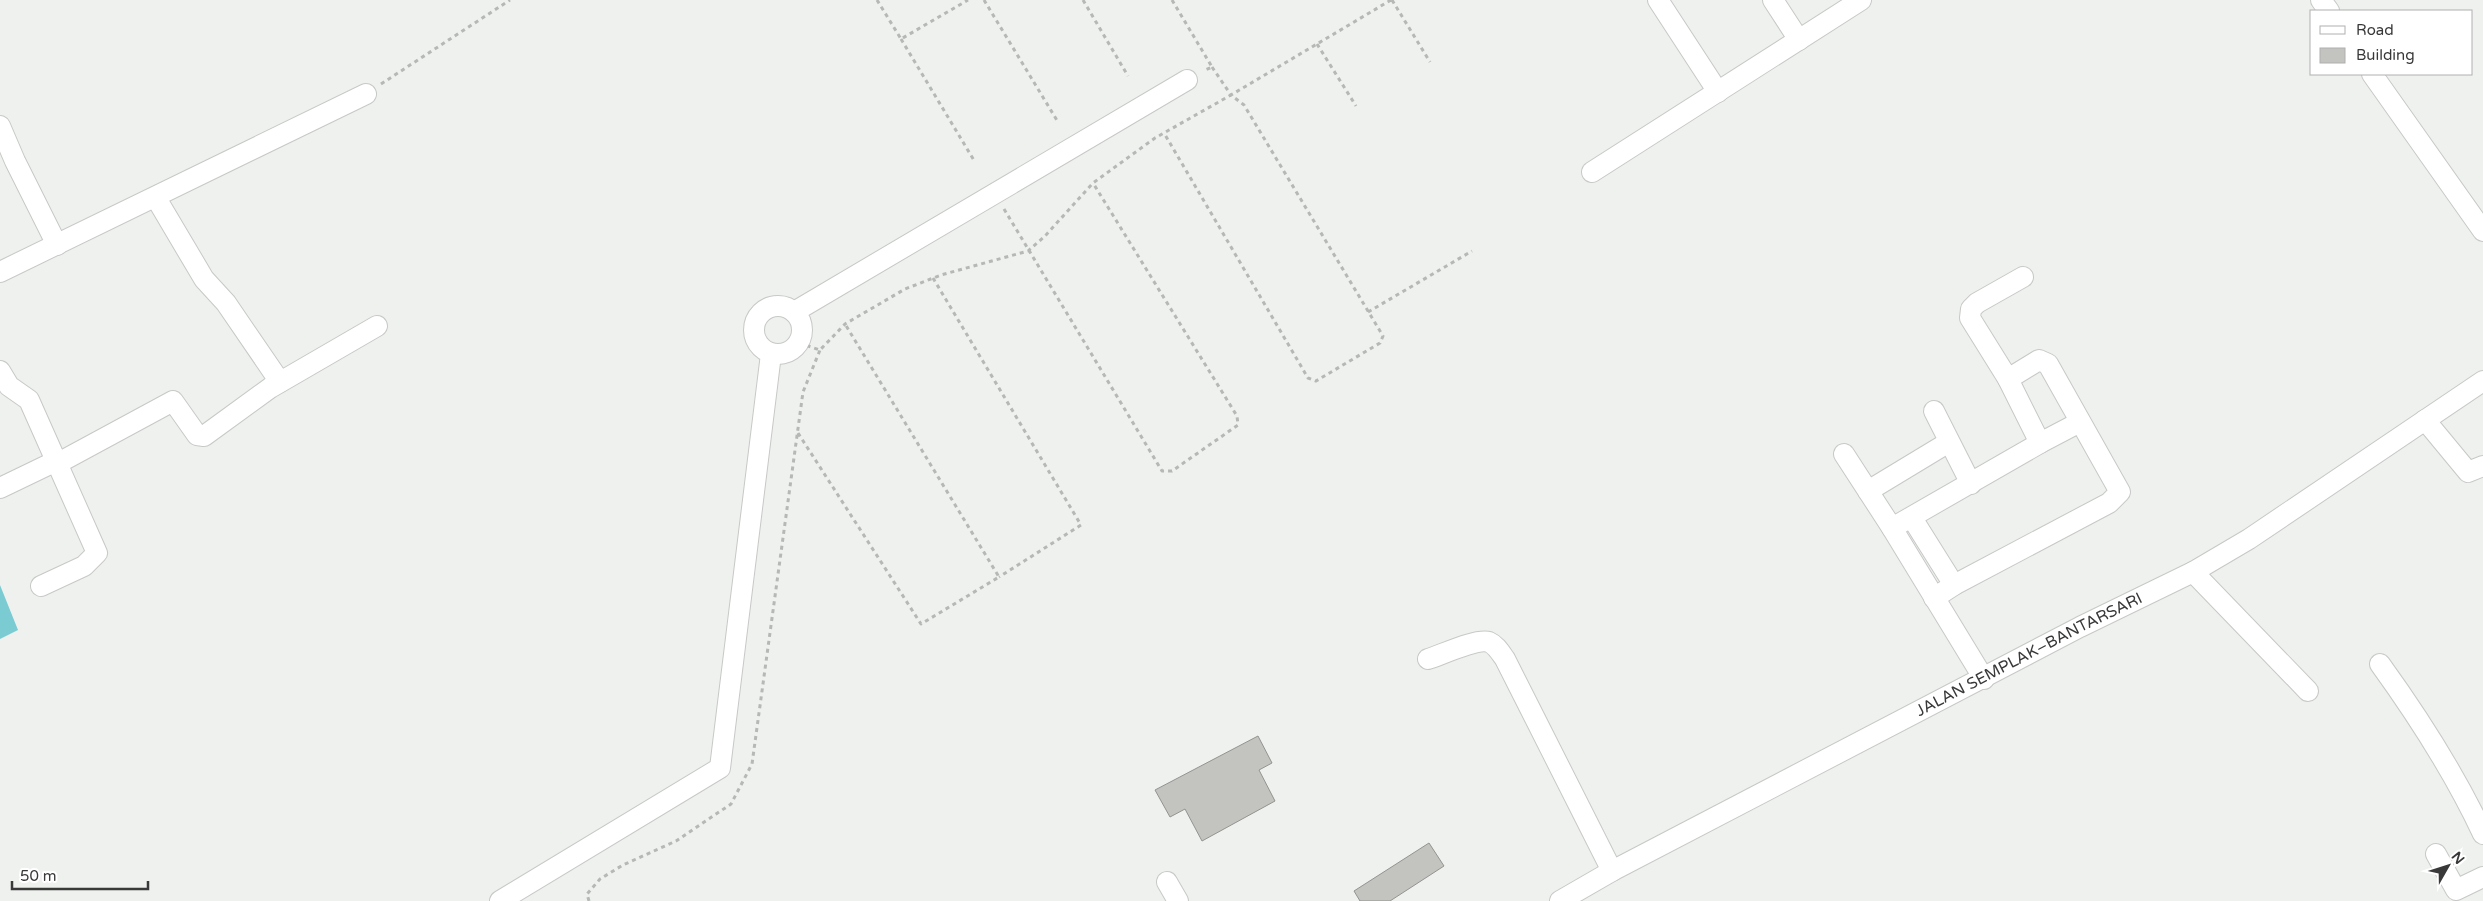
<svg xmlns="http://www.w3.org/2000/svg" width="2483" height="901" font-family="'Varela Round',sans-serif">
<rect width="100%" height="100%" fill="#eef1ee"/>
<path fill="#7bccd2" d="M0,585L18,630L0,639Z"/>
<path fill="#c3c3c0" stroke="#939390" d="M1258,736L1272,763L1259,770L1275,801L1202,841L1185,809L1170,817L1155,790Z
M1429,843L1444,866L1390,901H1360L1354,891Z"/>
<g fill="none" stroke-linecap="round" stroke-linejoin="round">
<g stroke="#c7c9c6" stroke-width="22">
<g id="minor">
<path d="M1658,0L1718,92"/>
<path d="M1773,0L1799,40"/>
<path d="M2321,0L2329,11"/>
<path d="M2372,74L2483,231"/>
<path d="M0,126L15,161L57,245"/>
<path d="M1592,172L1861,0"/>
<path d="M156,198L204,279L226,303L280,382"/>
<path d="M0,272L366,94"/>
<path d="M2023,277L1977,303L1971,309L1970,318L2008,379L2040,443"/>
<circle cx="778" cy="330" r="24"/>
<path d="M794,312L1187,80"/>
<path d="M0,371L9,386L29,400L97,553L84,566L41,586"/>
<path d="M1934,411L1971,484"/>
<path d="M2425,420L2468,472L2483,466"/>
<path d="M1844,454L1892,528L1984,679"/>
<path d="M0,488L52,463L62,461L173,401L197,435L204,436L270,388L377,326"/>
<path d="M1868,491L1949,442"/>
<path d="M1912,518L1954,585"/>
<path d="M1892,528L2040,443L2080,422"/>
<path d="M2193,572L2308,691"/>
<path d="M1934,598L1954,585L2109,503L2120,492L2048,364L2039,360L2008,379"/>
<path d="M1428,659C1441,655 1477,638 1489,642C1496,645 1500,652 1505,659L1612,871"/>
<path d="M2380,664C2419,718 2455,774 2483,834"/>
<path d="M2436,854L2456,890L2483,877"/>
<path d="M1167,882L1178,901"/>
<path d="M500,901L720,768L771,354"/>
<path id="s1" d="M1560,901L1612,871L2080,627L2193,572L2249,539L2483,381"/>
</g>
</g>
<path stroke="#b5b8b5" stroke-width="3" stroke-dasharray="4 4" stroke-linecap="butt" d="M877,0L901,39L968,0
M984,0L1058,122
M1083,0L1128,76
M1172,0L1212,67L1203,71
M1392,0L1430,62
M901,39L975,162
M1317,44L1356,106
M1212,67L1231,95L1391,0
M381,84L510,0
M1004,209L1162,471H1172L1238,425L1237,416L1093,183
M933,278L1081,525L999,577
M1368,312L1472,251
M799,343L820,350L845,324L905,289L941,275L1028,251L1045,236L1093,183L1155,138L1231,95L1244,105L1383,336L1380,343L1316,381L1308,378L1164,133
M798,433L921,624L999,577L845,324
M589,901L587,894L600,879L623,865L676,841L731,804L752,764L803,392L820,350"/>
<use href="#minor" stroke="#fff" stroke-width="20"/>
</g>
<g text-anchor="middle" dominant-baseline="central" stroke-width="4" stroke-linejoin="round" paint-order="stroke">
<g font-size="16" fill="#383938" stroke="#fff">
<text stroke="none"><textPath href="#s1" startOffset="530">JALAN SEMPLAK–BANTARSARI</textPath></text>
</g>
</g>
<rect x="2310" y="10" width="162" height="65" fill="#ffffff" stroke="#afb0af"/>
<rect x="2320" y="26" width="25" height="8" fill="#ffffff" stroke="#afb0af"/>
<text x="2356" y="35" font-size="15" fill="#383938">Road</text>
<rect x="2320" y="48" width="25" height="15" fill="#c3c3c0" stroke="#afb0af"/>
<text x="2356" y="60" font-size="15" fill="#383938">Building</text>
<g transform="translate(2448 866) rotate(51)" stroke="#ffffff" stroke-width="4" paint-order="stroke">
<path d="M0-4L9 19L0 12L-9 19Z" fill="#383938"/>
<text y="-8" font-size="14" font-weight="bold" text-anchor="middle" fill="#383938">N</text>
</g>
<path d="M12 881v8h136v-8" fill="none" stroke="#383938" stroke-width="2.5"/>
<text x="20" y="881" font-size="15" fill="#383938" stroke="#ffffff" stroke-width="4" paint-order="stroke">50 m</text>
</svg>
